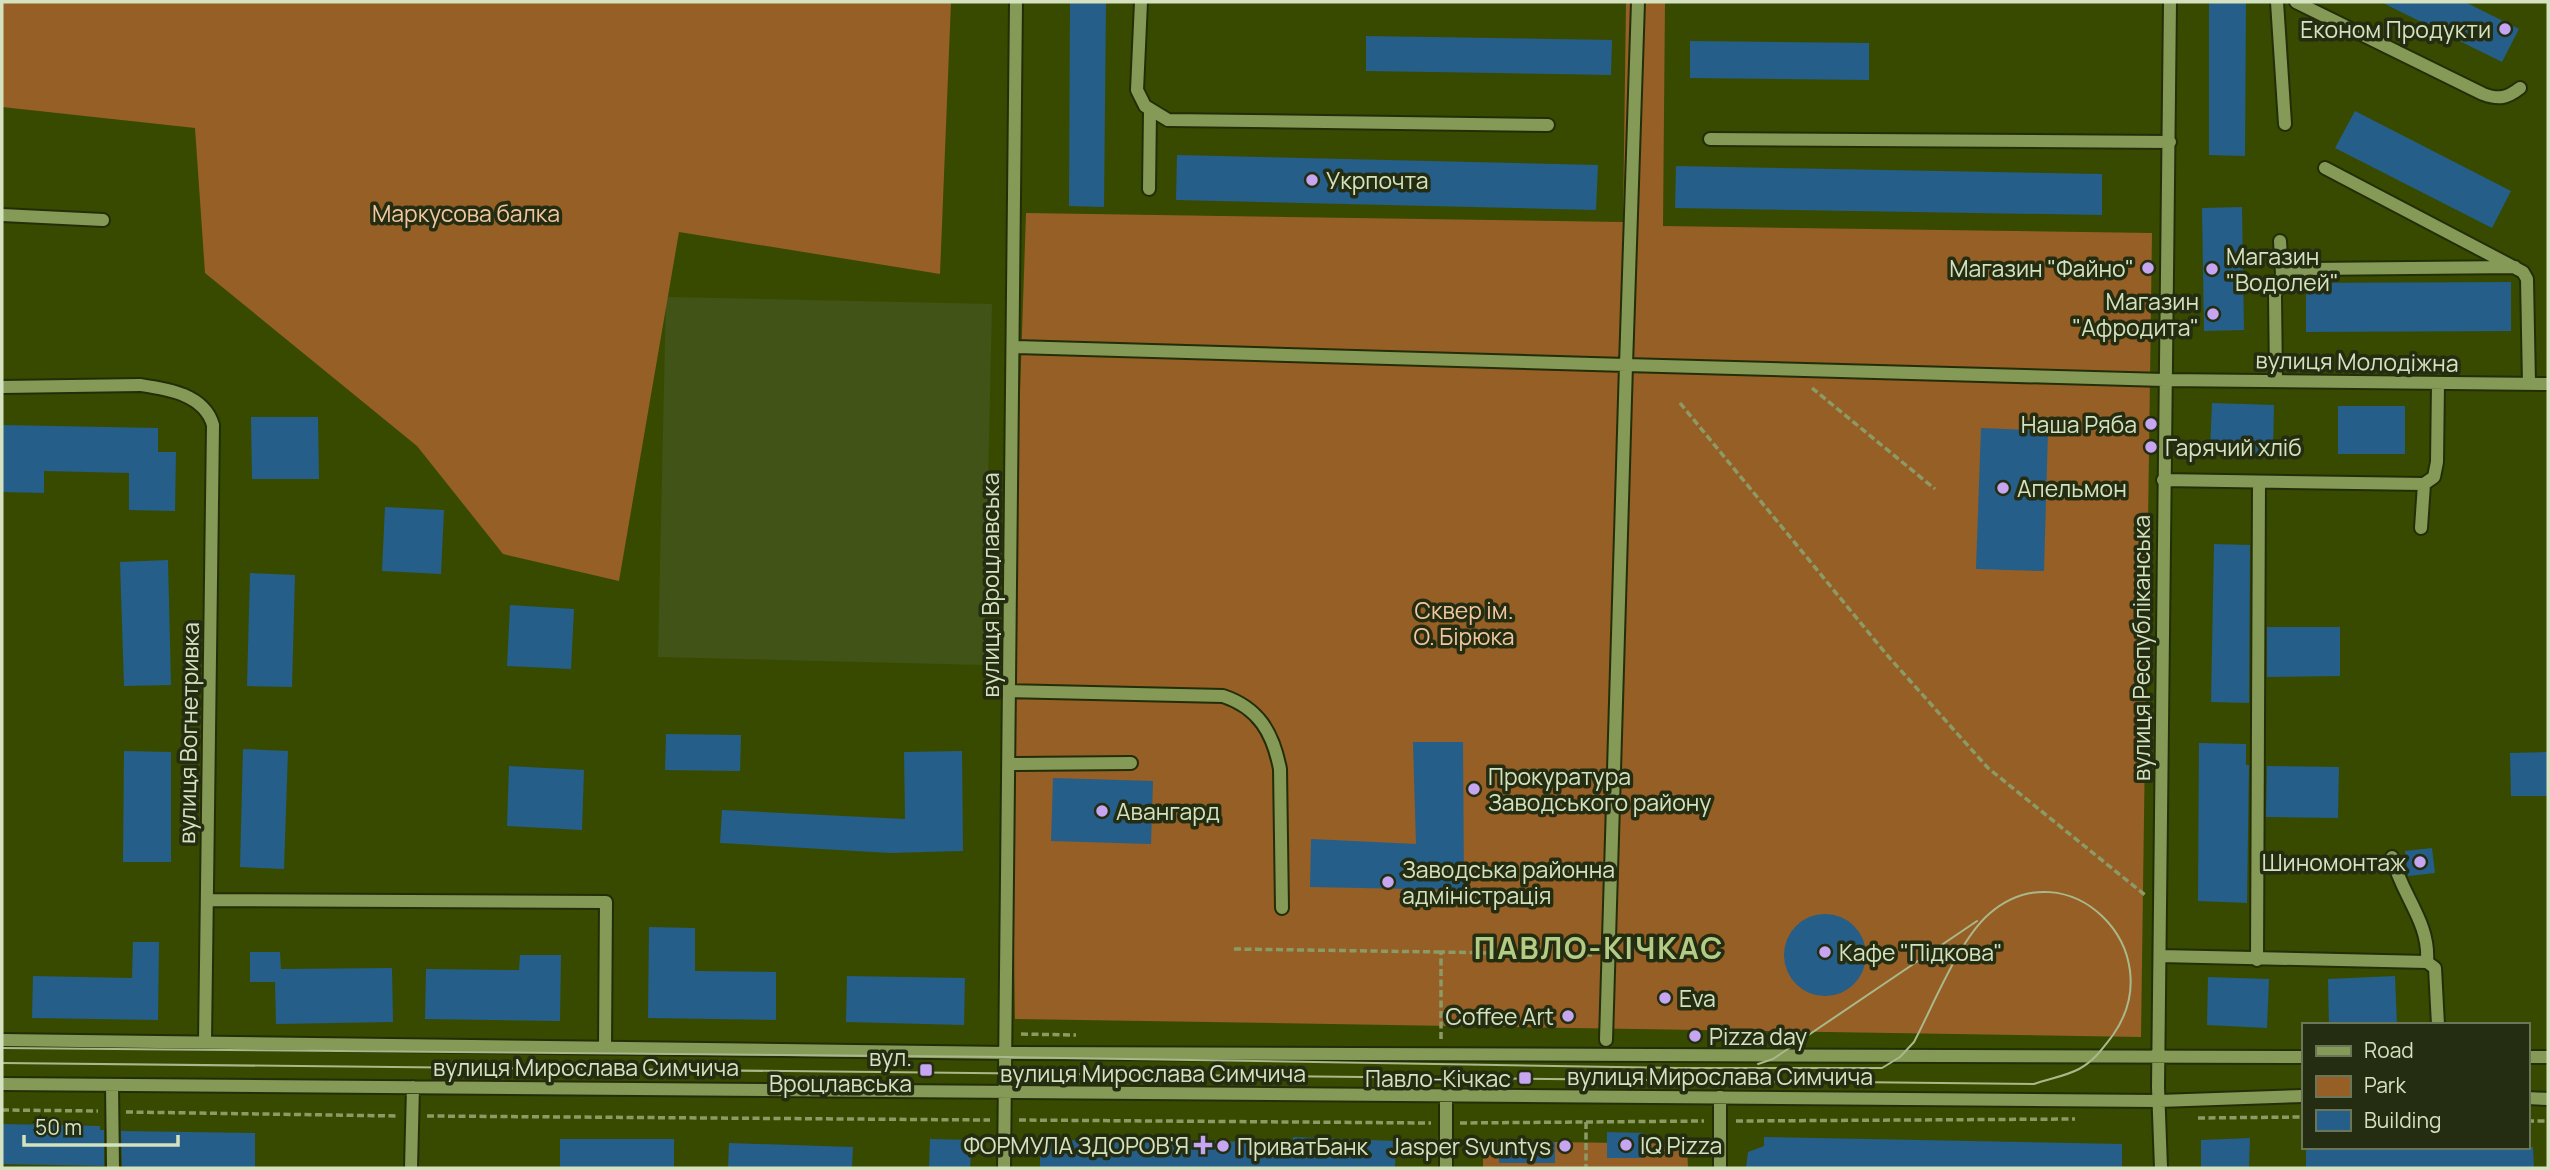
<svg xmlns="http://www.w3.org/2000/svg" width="2550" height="1170" font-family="Manrope,sans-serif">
<rect width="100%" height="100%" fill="#384a00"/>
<path fill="#425318" d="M666,297L992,304L984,665L658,657Z"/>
<path fill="#955f25" d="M2,2H951L940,274L679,232L619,581L503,554L417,446L205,273L195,128L2,107Z
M1626,2H1665L1663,226L2152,233L2141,1037L1015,1019L1010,691L1026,213L1623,222Z
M1483,1141L1687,1144L1688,1168H1483Z"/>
<path fill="#255e88" d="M1070,2H1106L1104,207L1069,206Z
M2209,2H2246L2245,156L2209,155Z
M2381,2H2465L2519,29L2502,62Z
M1366,36L1612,40L1611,75L1366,71Z
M1690,41L1869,43V80L1690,78Z
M2355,111L2511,191L2492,228L2335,148Z
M1177,155L1598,165L1596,210L1176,200Z
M1676,166L2102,174V215L1675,208Z
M2242,207L2244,330L2204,331L2202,208Z
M2511,282V331L2306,332V283Z
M2212,403L2274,405L2273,454L2210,452Z
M2338,406H2405V454H2338Z
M251,417H318L319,479H252Z
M2,425L158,428V452H176L175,511L129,510V473L44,471V493L2,492Z
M1981,428L2048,431L2044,571L1976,569Z
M385,507L444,510L441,574L382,571Z
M2214,544L2250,545L2249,703L2211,702Z
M168,560L171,685L124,686L120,562Z
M250,573L295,575L292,687L247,686Z
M510,605L574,609L571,669L507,666Z
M2267,627H2340V676L2267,677Z
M666,734L741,735L740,771L665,770Z
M1413,742H1463L1464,890L1310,887L1311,839L1416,844Z
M2199,743L2246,744V765H2249L2247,903L2198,901Z
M243,749L288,751L284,869L240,867Z
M124,751L171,752V862H123Z
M962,751L963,851L890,853L720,843L722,810L905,819L904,752Z
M2548,752V796H2511L2510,753Z
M509,766L584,770L582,830L507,826Z
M2267,766L2339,767L2338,818L2266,817Z
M1053,778L1153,781L1151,844L1051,841Z
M2432,848L2435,873L2408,876L2405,851Z
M1784 955a41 41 0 1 1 82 0a41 41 0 1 1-82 0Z
M649,927L695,928V971L776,972V1020L648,1018Z
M133,942H159L158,1020L32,1018L33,976L132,978Z
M250,952H280L281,969L392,968L393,1022L276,1024L275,982H250Z
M520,955H561L560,1021L425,1019L426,969L519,970Z
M847,976L965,978L964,1025L846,1022Z
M2395,976L2397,1024L2329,1025L2328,979Z
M2208,977L2269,979L2267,1028L2207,1025Z
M2,1124L100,1126V1130H104V1166L2,1164Z
M121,1131L255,1133V1168H128L122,1166Z
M1607,1132L1645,1133V1158H1607Z
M1293,1137L1396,1141L1395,1168H1040V1140L1293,1142Z
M1764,1137L2122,1144V1168H1746L1748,1152L1764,1146Z
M2250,1138L2249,1168H2201V1140Z
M560,1139H674V1168H560Z
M930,1139L972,1140L970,1168H929Z
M1555,1142V1163H1499L1498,1143Z
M729,1143L853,1147L852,1168H728Z
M2306,1147H2533L2534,1168H2306Z"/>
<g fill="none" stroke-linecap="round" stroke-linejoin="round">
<g stroke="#232e09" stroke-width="16">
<path id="minor" d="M1141,2L1137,90L1145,106L1168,120L1548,125
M2277,2L2285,124
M2296,2L2483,94C2499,100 2507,98 2520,88
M1710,139L2170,142
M2325,168L2523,272L2527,279L2529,384
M1149,189L1150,111
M2,215L103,220
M2282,274L2308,269L2515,267
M1013,347L1626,365L1638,2
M2276,380L2275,295L2282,274L2280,241
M2,387L140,385C167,389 204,394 213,425L205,1042
M2163,480L2424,484
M2421,528L2424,484L2434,477L2437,462L2438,384
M1010,691L1223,696C1259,708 1273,733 1280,769L1282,908
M1010,764L1131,763
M2392,857C2402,896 2430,922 2427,962L2435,968L2438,1025
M207,900L606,902L605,1047
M2160,956L2427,962
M2257,960L2259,482
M2,1040L1007,1053L2303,1057
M1606,1040L1626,365L2164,380L2548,384
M2527,1057H2548
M2,1084L2159,1101L2303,1096
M112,1085L113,1168
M1446,1096V1168
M1720,1097V1168
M2527,1098L2548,1099
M411,1168L413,1087
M1004,1168L1016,2
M2161,1168L2158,1087L2170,2"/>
</g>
<path stroke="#8c9b66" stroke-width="3.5" stroke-dasharray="7 3.5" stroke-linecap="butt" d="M1812,388L1935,489
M1680,403L1887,655L1988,768L2145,895
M1234,949L1441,952
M1021,1034L1076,1035
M1441,1039V952L1593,955
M2,1110L98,1111
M126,1112L399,1116
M427,1116L990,1120
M2198,1118L2303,1117
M1019,1120L1431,1123
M1736,1121L2075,1119
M2527,1121H2548
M1586,1122V1168
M1460,1123L1704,1121"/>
<use href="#minor" stroke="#849a56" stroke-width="12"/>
<path stroke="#aab88b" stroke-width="2" d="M2,1048L1007,1057L1678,1068H1882L1900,1057L1914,1042C1933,1006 1959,940 1989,914C2067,846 2173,949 2113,1035C2103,1048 2094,1061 2079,1069C2066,1076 2048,1079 2034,1084L2,1063
M1758,1064L1773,1059L1977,921"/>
</g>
<g fill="#c6a6f0" stroke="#242d11" stroke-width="2.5">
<circle cx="2505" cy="29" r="7"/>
<circle cx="1312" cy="180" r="7"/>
<circle cx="2148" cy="268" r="7"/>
<circle cx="2212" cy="269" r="7"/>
<circle cx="2213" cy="314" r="7"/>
<circle cx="2151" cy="424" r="7"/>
<circle cx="2151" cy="447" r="7"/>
<circle cx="2003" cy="488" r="7"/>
<circle cx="1474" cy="789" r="7"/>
<circle cx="1102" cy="811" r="7"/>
<circle cx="2420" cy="862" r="7"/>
<circle cx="1388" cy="882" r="7"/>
<circle cx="1825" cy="952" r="7"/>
<circle cx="1665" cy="998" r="7"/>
<circle cx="1568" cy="1016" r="7"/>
<circle cx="1695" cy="1036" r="7"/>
<rect x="919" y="1063" width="14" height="14" rx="3.5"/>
<rect x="1518" y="1071" width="14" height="14" rx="3.5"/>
<path d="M1199.5 1134.5h7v7h7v7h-7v7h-7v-7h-7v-7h7z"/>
<circle cx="1626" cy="1145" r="7"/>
<circle cx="1223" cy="1146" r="7"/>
<circle cx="1565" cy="1146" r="7"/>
</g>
<g text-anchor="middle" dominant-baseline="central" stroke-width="7" stroke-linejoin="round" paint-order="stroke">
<g font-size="23" fill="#d5e2bf" stroke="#242d11" text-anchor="start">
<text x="2491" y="29" text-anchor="end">Економ Продукти</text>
<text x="1326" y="180">Укрпочта</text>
<text x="2226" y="256">Магазин<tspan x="2226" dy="26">"Водолей"</tspan></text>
<text x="2134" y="268" text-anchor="end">Магазин "Файно"</text>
<text x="2199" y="301" text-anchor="end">Магазин<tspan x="2199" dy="26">"Афродита"</tspan></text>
<text x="2137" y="424" text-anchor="end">Наша Ряба</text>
<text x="2165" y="447">Гарячий хліб</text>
<text x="2017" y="488">Апельмон</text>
<text x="1488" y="776">Прокуратура<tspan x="1488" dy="26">Заводського району</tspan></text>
<text x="1116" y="811">Авангард</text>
<text x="2406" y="862" text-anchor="end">Шиномонтаж</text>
<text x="1402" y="869">Заводська районна<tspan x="1402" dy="26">адміністрація</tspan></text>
<text x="1839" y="952">Кафе "Підкова"</text>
<text x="1679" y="998">Eva</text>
<text x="1554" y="1016" text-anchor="end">Coffee Art</text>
<text x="1709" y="1036">Pizza day</text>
<text x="912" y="1057" text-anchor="end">вул.<tspan x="912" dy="26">Вроцлавська</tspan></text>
<text x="1511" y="1078" text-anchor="end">Павло-Кічкас</text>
<text x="1189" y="1145" text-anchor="end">ФОРМУЛА ЗДОРОВ'Я</text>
<text x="1640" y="1145">IQ Pіzza</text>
<text x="1237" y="1146">ПриватБанк</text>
<text x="1551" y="1146" text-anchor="end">Jasper Svuntys</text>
</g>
<g font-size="23" fill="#f2c69f" stroke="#242d11">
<text x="466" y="213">Маркусова балка</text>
<text x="1464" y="610">Сквер ім.<tspan x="1464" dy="26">О. Бірюка</tspan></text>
</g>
<g font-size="23" fill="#d5e2bf" stroke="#242d11">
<text transform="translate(2357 361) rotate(1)">вулиця Молодіжна</text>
<text transform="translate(990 585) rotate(-90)">вулиця Вроцлавська</text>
<text transform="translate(2141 648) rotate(-90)">вулиця Республіканська</text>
<text transform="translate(188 733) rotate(-89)">вулиця Вогнетривка</text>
<text x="586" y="1067">вулиця Мирослава Симчича</text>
<text x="1153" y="1073">вулиця Мирослава Симчича</text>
<text x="1720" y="1076">вулиця Мирослава Симчича</text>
</g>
<g font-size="30" font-weight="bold" letter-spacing="2" fill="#b3cb85" stroke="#242d11">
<text x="1599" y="947">ПАВЛО-КІЧКАС</text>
</g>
</g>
<rect width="2550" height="1170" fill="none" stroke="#d5e2bf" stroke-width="7"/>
<rect x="2302" y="1023" width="228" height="126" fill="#242d11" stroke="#6b7557" stroke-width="2"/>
<rect x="2316" y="1046" width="35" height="10" fill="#849a56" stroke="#6b7557" stroke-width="2"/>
<text x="2364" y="1058" font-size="21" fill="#d5e2bf">Road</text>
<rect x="2316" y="1076" width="35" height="21" fill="#955f25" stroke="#6b7557" stroke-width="2"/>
<text x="2364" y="1093" font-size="21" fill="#d5e2bf">Park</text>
<rect x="2316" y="1110" width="35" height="21" fill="#255e88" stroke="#6b7557" stroke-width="2"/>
<text x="2364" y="1128" font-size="21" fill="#d5e2bf">Building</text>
<path d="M24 1135v10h154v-10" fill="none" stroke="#d5e2bf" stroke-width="3.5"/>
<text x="35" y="1135" font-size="21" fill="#d5e2bf" stroke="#242d11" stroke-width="5" paint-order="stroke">50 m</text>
</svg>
